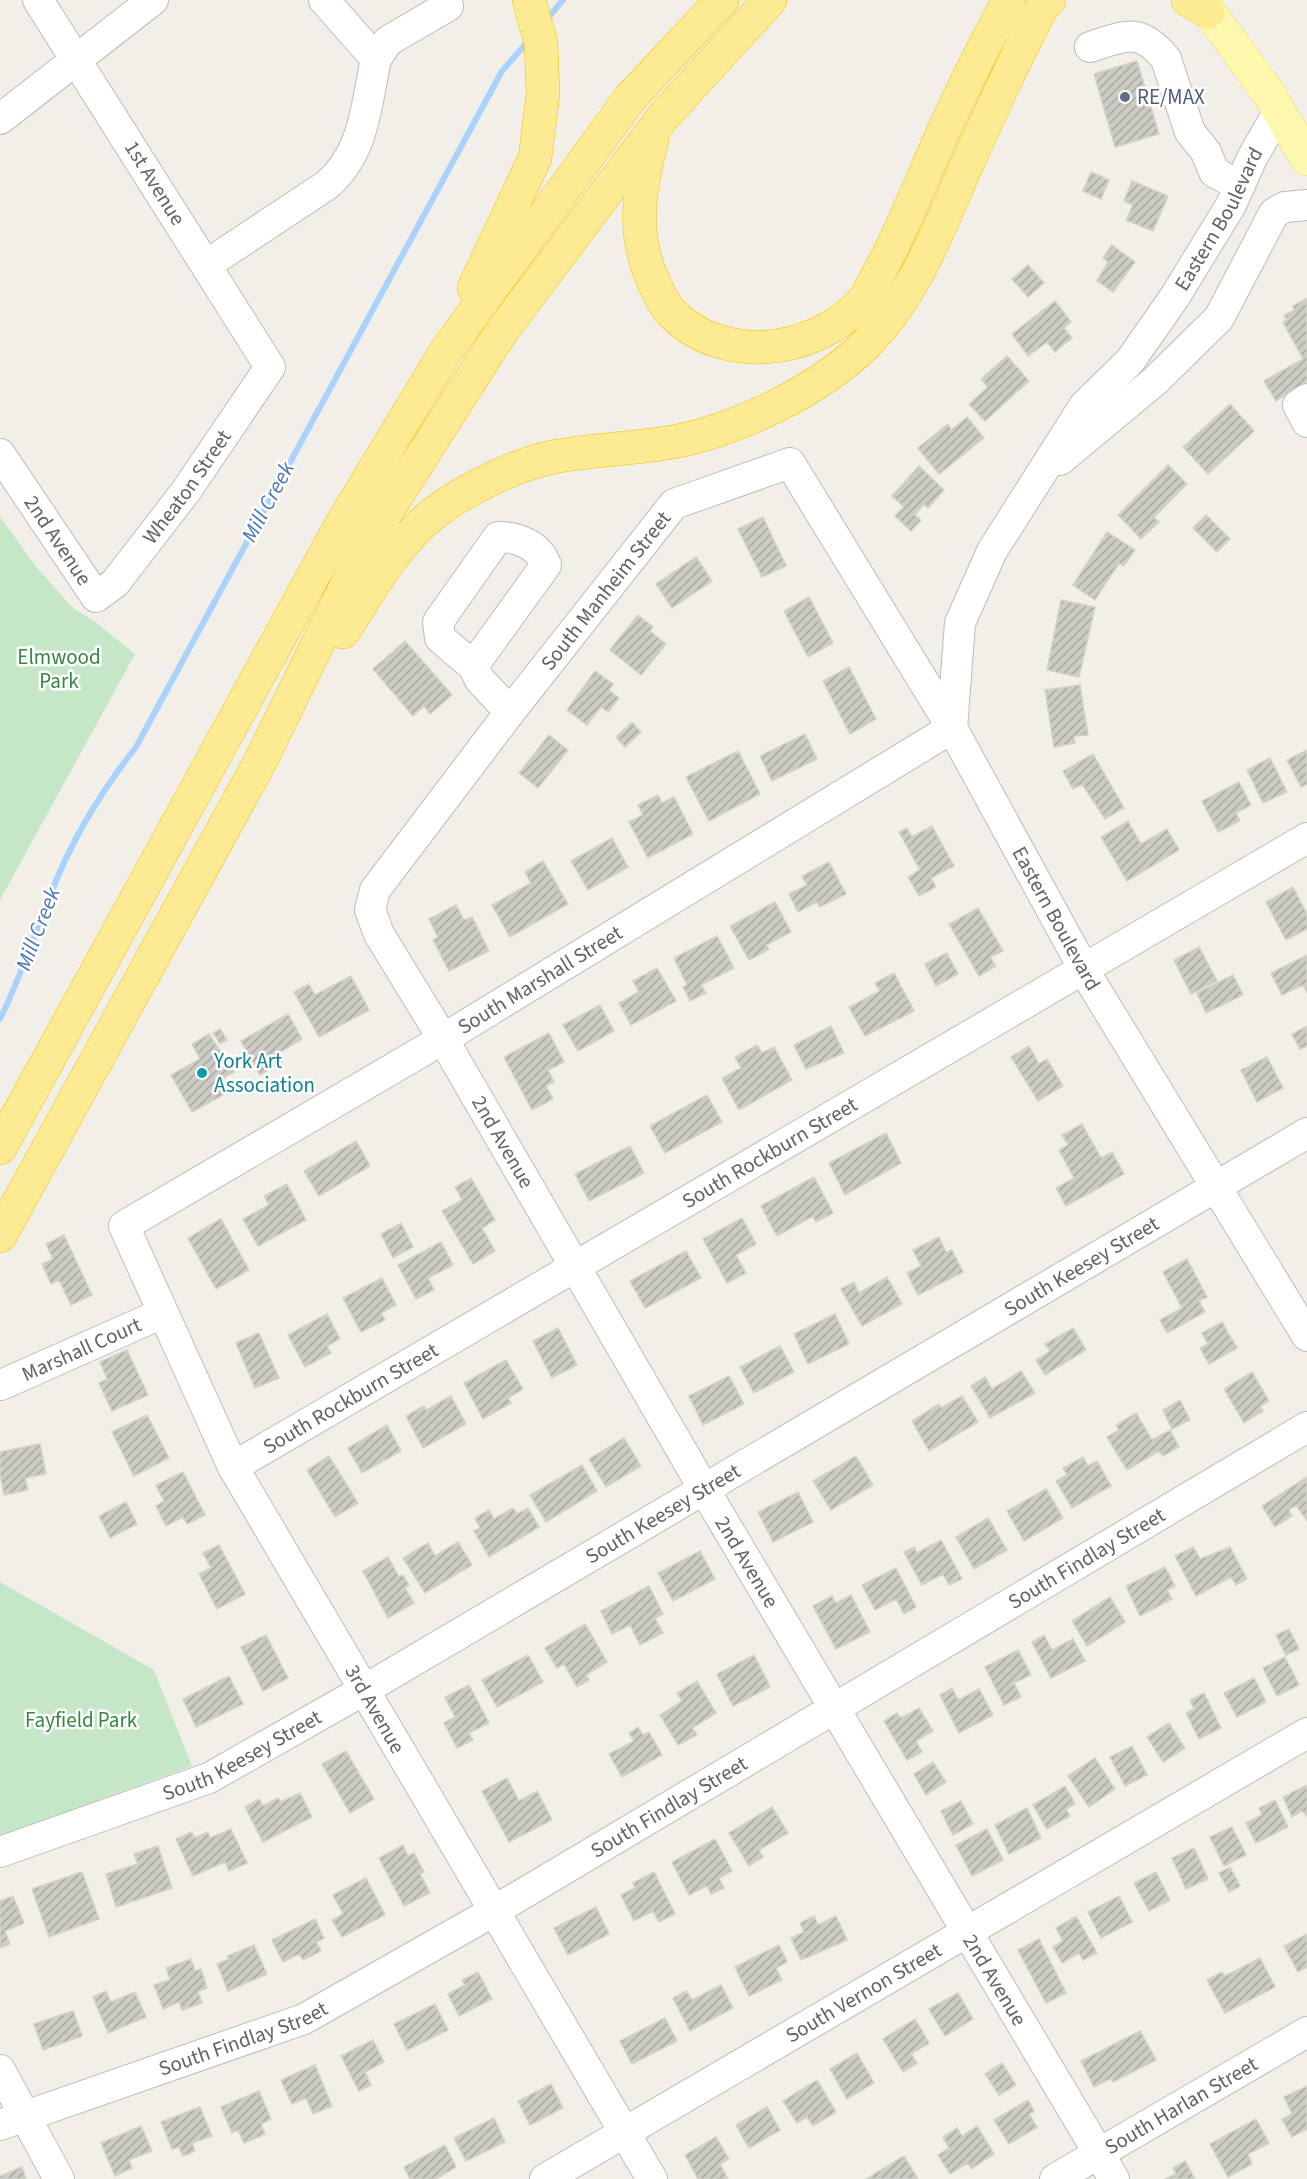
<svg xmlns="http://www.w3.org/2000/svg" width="1307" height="2179" font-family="'Source Sans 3',sans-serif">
<defs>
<pattern id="building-hatch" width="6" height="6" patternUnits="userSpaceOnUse" patternTransform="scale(1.5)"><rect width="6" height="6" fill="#cccbc4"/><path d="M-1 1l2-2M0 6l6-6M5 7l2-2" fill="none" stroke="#a9a8a3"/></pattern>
</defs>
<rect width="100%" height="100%" fill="#f1efe7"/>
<path fill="#c5e7c8" d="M0,517L38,569L73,608L94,621L135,654L0,900Z
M0,1582L154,1670L192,1766L0,1836Z"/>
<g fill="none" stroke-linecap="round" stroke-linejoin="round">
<path stroke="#aad2fe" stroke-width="6" d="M546,20L563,0
M0,1019C21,977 35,932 53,888C73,838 103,789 136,747L502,71L530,39"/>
</g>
<path fill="url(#building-hatch)" stroke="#d5d2c6" stroke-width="1.5" d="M1137,61L1159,134L1115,147L1094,74Z
M1091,172L1109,180L1101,199L1083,191Z
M1132,181L1168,196L1153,231L1126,220L1133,205L1124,201Z
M1112,245L1135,262L1113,292L1097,281L1108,262L1103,258Z
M1028,265L1044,283L1028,297L1012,279Z
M1307,298V381L1276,401L1264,381L1303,359L1283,322L1287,320L1284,316L1294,310L1293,306Z
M1055,301L1071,322L1064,328L1072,338L1055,352L1047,342L1028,356L1012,334Z
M1007,356L1029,381L985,421L969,404L988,387L981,379Z
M1230,404L1254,431L1208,474L1183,447Z
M967,417L984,438L939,474L918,448L948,424L951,430Z
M1168,465L1187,484L1154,517L1159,522L1141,539L1118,515Z
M919,466L944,490L928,508L924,504L915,515L921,520L911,531L895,516L904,507L892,496Z
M1206,515L1230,539L1217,552L1193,528Z
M763,517L786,566L762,577L738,529Z
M1107,532L1135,550L1124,566L1119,563L1095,600L1073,585Z
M696,557L712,581L672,608L656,584Z
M809,597L833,643L808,657L784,611Z
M1061,600L1095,607L1079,677L1047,670Z
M638,615L653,627L650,631L666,644L641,675L610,650Z
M405,641L452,695L430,714L424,706L413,716L373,669Z
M849,667L876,719L850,734L823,681Z
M595,671L613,684L609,690L619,698L608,712L601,707L587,725L567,710Z
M1080,685L1088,735L1074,736L1075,743L1054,747L1045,690Z
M632,722L641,732L625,747L616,737Z
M805,734L817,759L772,781L760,756Z
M549,735L568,750L538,788L519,773Z
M1307,750V784L1301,787L1287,760Z
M738,751L760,794L709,821L686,777Z
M1093,754L1124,808L1105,819L1082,784L1073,789L1063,771Z
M1270,758L1287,792L1263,803L1247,770Z
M1239,782L1251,805L1236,813L1240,821L1218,832L1202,801Z
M658,795L662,803L674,797L693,834L648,858L629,822L643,815L638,805Z
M1128,821L1141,844L1167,829L1179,850L1127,881L1101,837Z
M932,826L954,866L931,878L936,887L919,896L908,877L920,870L899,832L907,828L912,837Z
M612,838L628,867L588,890L571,861Z
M543,861L568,904L510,937L492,905L531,883L525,872Z
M829,862L846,894L820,907L817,902L798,912L789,894L807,885L802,876Z
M1293,887L1307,914V929L1286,940L1266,902Z
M775,902L791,932L766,945L769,949L749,960L730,926Z
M456,905L464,920L472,917L489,951L449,971L433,940L438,937L429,919Z
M978,908L1003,951L990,957L996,966L979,976L949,924Z
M717,936L734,968L701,985L706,993L690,1001L683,987L687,985L674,958Z
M1199,947L1217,981L1191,994L1174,960Z
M947,953L958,974L936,986L925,964Z
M1307,955V993L1303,985L1282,995L1271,973Z
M657,968L676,1001L631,1025L619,1003L639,992L633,981Z
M894,973L914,1011L865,1036L849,1007L880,991L875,983Z
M1233,975L1243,995L1206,1013L1197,993Z
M351,976L369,1010L319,1037L294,992L309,984L315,995Z
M600,1005L614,1031L578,1051L563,1025Z
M288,1014L302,1039L277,1054L282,1062L260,1075L241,1041Z
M831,1026L844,1053L806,1069L794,1045Z
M1307,1026V1046L1300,1049L1292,1034Z
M220,1029L227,1040L220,1044L213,1033Z
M549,1033L564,1062L548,1070L554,1082L546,1086L553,1099L532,1110L504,1057Z
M209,1034L234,1072L220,1080L227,1093L192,1112L171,1075L200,1059L192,1044Z
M757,1045L762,1053L774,1047L792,1080L739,1110L722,1078L741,1068L735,1057Z
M1029,1046L1039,1064L1047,1059L1063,1086L1038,1101L1011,1057Z
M1267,1057L1283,1088L1257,1102L1241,1070Z
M707,1095L722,1122L665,1153L650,1126Z
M1082,1124L1101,1158L1112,1152L1124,1174L1066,1206L1056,1188L1074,1178L1059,1150L1068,1145L1062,1135Z
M886,1133L901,1163L845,1195L829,1163Z
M356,1141L370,1166L319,1196L304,1171Z
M630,1146L644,1173L589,1201L575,1174Z
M814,1177L833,1213L816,1222L813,1216L777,1236L761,1206Z
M471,1178L495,1220L482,1228L495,1251L473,1264L442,1211L462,1200L455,1187Z
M287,1184L306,1220L258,1246L243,1219L269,1205L264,1196Z
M742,1218L756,1244L736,1255L746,1273L727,1283L703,1239Z
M221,1219L249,1270L216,1289L188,1238Z
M401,1223L413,1247L393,1258L381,1234Z
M64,1235L92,1295L71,1305L59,1280L51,1284L42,1264L53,1259L46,1244Z
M939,1237L946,1252L952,1250L963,1272L918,1295L907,1273L921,1266L913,1250Z
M441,1242L453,1265L428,1278L434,1290L416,1299L398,1265Z
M686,1251L701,1278L645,1308L630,1281Z
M1187,1259L1207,1297L1199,1301L1205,1312L1167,1333L1160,1320L1182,1308L1163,1272Z
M887,1277L902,1304L862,1326L841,1289L854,1282L859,1293Z
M382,1278L396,1305L381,1313L385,1320L361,1332L343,1298Z
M327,1314L340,1339L327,1346L331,1353L305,1367L288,1335Z
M835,1314L849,1344L808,1364L794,1334Z
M1222,1322L1237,1348L1209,1364L1200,1348L1208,1344L1202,1333Z
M558,1328L577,1365L552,1378L533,1341Z
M1073,1328L1086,1350L1045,1375L1036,1360L1050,1351L1045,1344Z
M259,1333L279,1378L255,1388L236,1343Z
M780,1346L794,1372L754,1393L740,1367Z
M127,1350L148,1395L112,1411L99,1383L107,1379L100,1362Z
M506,1360L523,1389L508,1398L511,1403L483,1419L464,1383Z
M1021,1371L1035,1393L990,1418L971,1386L985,1377L992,1389Z
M1252,1372L1269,1401L1260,1406L1263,1411L1244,1423L1224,1389Z
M729,1376L744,1404L703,1425L689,1396Z
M451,1396L466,1424L423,1448L406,1416L424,1406L426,1410Z
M962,1396L978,1422L929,1451L912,1421L939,1404L941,1408Z
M1180,1400L1190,1420L1172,1429L1163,1410Z
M1136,1413L1152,1440L1170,1430L1179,1447L1163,1456L1159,1451L1127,1470L1107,1437L1119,1430L1116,1425Z
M147,1415L169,1458L134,1476L112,1432Z
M387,1425L401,1451L362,1473L348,1448Z
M624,1438L641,1466L606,1487L589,1459Z
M40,1444L46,1474L25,1478L28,1490L4,1495L0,1474V1452Z
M329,1456L358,1503L335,1517L307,1470Z
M856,1456L873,1485L831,1510L813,1481Z
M1083,1457L1088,1466L1097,1461L1111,1486L1072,1508L1056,1481L1067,1475L1063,1468Z
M582,1465L597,1491L546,1522L530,1495Z
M183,1472L205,1515L187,1524L183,1517L166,1526L156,1506L164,1501L156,1485Z
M1307,1477V1521L1296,1505L1289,1510L1292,1516L1275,1527L1262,1506Z
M1046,1489L1063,1518L1024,1541L1007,1511Z
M798,1492L813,1522L773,1542L758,1512Z
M126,1502L137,1524L110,1538L99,1516Z
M513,1508L517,1514L528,1508L539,1527L489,1557L474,1531L480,1528L475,1518L489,1510L494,1519Z
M988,1518L1007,1550L974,1569L956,1537Z
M941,1540L962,1579L949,1585L943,1574L922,1585L904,1552L914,1547L917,1553Z
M458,1542L472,1565L425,1593L403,1558L428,1543L435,1556Z
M219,1545L245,1594L217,1609L199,1574L211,1568L203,1553Z
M1193,1547L1200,1559L1230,1547L1247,1579L1236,1585L1231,1577L1196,1596L1175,1556Z
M700,1551L715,1579L673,1601L658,1573Z
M388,1557L399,1577L403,1575L409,1585L405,1588L414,1603L388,1618L363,1571Z
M1165,1567L1175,1586L1167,1590L1172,1599L1140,1616L1126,1586Z
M896,1568L916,1607L904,1614L896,1599L875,1610L862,1585Z
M649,1586L663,1614L655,1618L663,1633L640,1645L630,1625L612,1634L601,1611Z
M851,1595L870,1632L836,1649L813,1606L832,1596L836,1603Z
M1110,1597L1125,1622L1087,1646L1072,1621Z
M585,1624L607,1662L586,1675L589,1680L577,1687L564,1664L557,1668L545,1648Z
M1289,1629L1299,1649L1286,1655L1276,1635Z
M266,1635L288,1678L263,1691L241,1647Z
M1044,1635L1052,1650L1073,1639L1085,1661L1051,1678L1032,1642Z
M1018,1650L1031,1675L1014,1683L1021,1697L1004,1705L985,1667Z
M528,1655L543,1682L497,1707L482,1680Z
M754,1655L770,1687L733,1706L717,1674Z
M1285,1657L1299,1685L1277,1696L1263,1668Z
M229,1676L243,1704L196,1727L183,1699Z
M1254,1678L1266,1702L1237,1717L1224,1693Z
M697,1681L716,1713L692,1728L697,1735L678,1745L660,1715L682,1701L677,1693Z
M469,1685L489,1723L469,1733L473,1740L457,1748L444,1723L455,1717L445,1697Z
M952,1688L958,1700L979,1689L993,1715L959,1733L940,1695Z
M1204,1693L1221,1728L1199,1739L1186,1713L1194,1709L1190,1700Z
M919,1708L933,1731L916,1741L922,1752L907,1760L884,1721L897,1713L901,1718Z
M1169,1723L1185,1748L1163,1762L1147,1737Z
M638,1727L643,1735L649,1732L662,1755L622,1777L609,1754L634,1741L629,1733Z
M1132,1746L1147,1775L1125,1786L1110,1757Z
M346,1751L374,1799L350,1813L322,1764Z
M1095,1758L1115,1789L1089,1807L1068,1776Z
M933,1762L946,1782L926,1795L914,1774Z
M507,1778L519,1801L537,1791L552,1820L509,1842L482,1791Z
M1307,1785V1816L1302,1811L1292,1817L1283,1797Z
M1065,1786L1075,1804L1066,1809L1070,1816L1047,1829L1033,1805Z
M300,1793L312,1817L263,1842L245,1807L259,1799L263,1806L278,1798L281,1802Z
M1275,1800L1288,1827L1256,1843L1246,1823L1262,1815L1259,1808Z
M961,1801L973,1824L953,1835L941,1811Z
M772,1807L788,1833L759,1850L763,1857L749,1866L729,1833Z
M1027,1808L1041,1838L1009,1854L995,1825Z
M1232,1827L1246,1855L1224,1866L1210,1837Z
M231,1829L247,1863L229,1871L225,1862L193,1876L176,1839L192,1832L194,1838L208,1832L210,1838Z
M987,1829L1003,1860L972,1876L956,1845Z
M715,1839L732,1871L719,1878L724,1888L711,1894L707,1886L689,1895L672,1862Z
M403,1845L408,1856L414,1853L424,1872L420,1874L430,1893L404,1906L379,1858Z
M158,1846L172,1888L116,1907L106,1874L138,1864L134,1854Z
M1194,1848L1208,1879L1186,1889L1172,1858Z
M1230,1867L1240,1886L1229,1892L1219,1873Z
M82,1872L99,1919L49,1937L32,1889Z
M654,1872L675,1914L659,1922L653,1911L634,1921L621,1895L635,1888L633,1883Z
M1156,1872L1170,1900L1149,1911L1134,1883Z
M366,1878L385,1915L342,1937L332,1920L343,1914L333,1895Z
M13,1896L24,1923L5,1931L10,1944L0,1948V1901Z
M1119,1896L1132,1922L1101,1938L1088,1912Z
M596,1907L609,1934L568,1955L554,1928Z
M814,1916L818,1925L836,1916L847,1940L801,1960L791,1938L804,1932L800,1923Z
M1076,1916L1097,1953L1083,1960L1079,1953L1062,1963L1053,1947L1063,1941L1056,1928Z
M315,1919L324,1938L316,1942L321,1951L303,1960L299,1954L283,1962L272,1940Z
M1307,1934V1967L1298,1972L1284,1946Z
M1039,1939L1066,1993L1046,2003L1018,1950Z
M254,1945L267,1974L228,1991L217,1964L229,1959L228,1956Z
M779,1945L787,1962L776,1968L782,1980L749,1996L735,1967Z
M1260,1958L1275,1987L1225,2013L1207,1980L1222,1972L1225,1976Z
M191,1959L195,1971L201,1969L207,1988L198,1991L202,2003L182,2010L179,2002L163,2009L154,1985L170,1980L166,1968Z
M478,1972L492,1999L459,2016L448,1994L465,1985L462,1980Z
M721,1985L733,2008L690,2031L673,1998L686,1991L692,2000Z
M106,1991L111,2002L135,1992L146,2017L108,2033L93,1997Z
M958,1993L973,2019L945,2036L929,2009Z
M435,2004L448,2030L407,2050L394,2024Z
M73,2011L82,2036L43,2050L34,2024Z
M665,2018L677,2041L632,2064L620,2041Z
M915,2019L929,2043L911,2054L917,2063L903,2072L883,2039Z
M1140,2031L1156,2060L1113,2082L1111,2078L1094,2087L1081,2061Z
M373,2040L384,2062L365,2072L371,2085L359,2091L341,2056Z
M857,2053L874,2083L847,2099L830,2069Z
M1002,2063L1016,2085L999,2095L985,2074Z
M315,2065L332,2106L313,2114L306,2098L292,2104L281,2080Z
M817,2080L836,2112L813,2126L807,2117L797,2123L783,2101Z
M551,2084L563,2108L530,2125L518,2101Z
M1307,2086V2129L1292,2137L1282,2119L1292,2114L1284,2097Z
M259,2091L271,2119L261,2124L265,2134L244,2143L238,2130L232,2133L221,2107Z
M1028,2100L1034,2111L1029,2114L1037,2127L1009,2144L994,2120Z
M200,2107L212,2136L192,2143L195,2151L183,2156L179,2147L172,2149L161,2122Z
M767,2107L780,2130L749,2148L736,2125Z
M494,2118L505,2142L466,2161L454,2138Z
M1256,2119L1269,2143L1248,2154L1252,2164L1228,2177L1210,2144Z
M141,2126L152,2151L129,2160L132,2168L115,2176L101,2143Z
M977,2126L994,2154L971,2169L968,2163L950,2174L938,2155L949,2148L943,2137L957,2128L962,2136Z
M716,2137L729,2159L720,2164L728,2179H698L685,2155Z
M445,2145L456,2167L436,2179H410L404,2167Z
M904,2156L918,2179H866Z
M1185,2161L1195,2179H1165L1176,2174L1173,2168Z
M22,2167L26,2179H0V2176Z"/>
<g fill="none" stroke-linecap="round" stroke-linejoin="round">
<g stroke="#babcc0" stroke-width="32">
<g id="minor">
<path d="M324,0L376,59L388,41L448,6"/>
<path d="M1090,47C1125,36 1139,26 1166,59L1190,132L1206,152L1214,172L1240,186"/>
<path d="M0,119L153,0"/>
<path d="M206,265L327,185C365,152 366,105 376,59"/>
<path d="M1307,399L1298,405L1307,422"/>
<path id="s1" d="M0,454L96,597L115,583L186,491L270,367L38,0"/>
<path d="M1060,460L1155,381L1219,318L1274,213L1285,207L1307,205"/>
<path d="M473,666L546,565C539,545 518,537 498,537L438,622L440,638L473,666L480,680L510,712"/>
<path id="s2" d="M952,728L960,623L992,551L1084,406L1130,361L1174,298L1231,205L1252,158L1279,111"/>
<path id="s3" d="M1,1385L163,1313"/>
<path id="s4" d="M233,1467L1307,838"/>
<path id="s5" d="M0,1852L209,1778L364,1690L1307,1133"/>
<path d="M0,2070L59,2179"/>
<path id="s6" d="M0,2125L304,2019L494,1911L1307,1427"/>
<path id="s7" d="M545,2179L1307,1733"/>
<path id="s8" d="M652,2179L233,1467L124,1226L443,1039L952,728"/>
<path id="s9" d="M1055,2179L1307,2032"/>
<path id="s10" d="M1114,2179L704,1489L443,1039L379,934L370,910L375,890L510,712L674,504L790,463L952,728L1091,982L1307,1336"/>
</g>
</g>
<g stroke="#f0d561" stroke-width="34">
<path id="major" d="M1201,0L1269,94L1307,159"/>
</g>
<g stroke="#f6bf02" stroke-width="34">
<path id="highway" d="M1188,0L1208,12
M652,141C639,188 632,232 652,278C657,289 661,300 669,310C720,366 813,355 862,302C868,296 872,286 876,278C895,246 909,210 924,176C949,116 978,57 1009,0
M474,288L535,158L543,94L541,43L529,0
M343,632C369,593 391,550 427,519C457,493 514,465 553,457C594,449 637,449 678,441C741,428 819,390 865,345C913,298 938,231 964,171C989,115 1014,60 1042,7L1049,0
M0,1148L340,527L446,351L631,97L722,0
M0,1236L260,762L369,539L502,331L663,117L770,0"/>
</g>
<use href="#minor" stroke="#fff" stroke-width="30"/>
<use href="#major" stroke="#fef8af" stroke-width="33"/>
<use href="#highway" stroke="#fceb93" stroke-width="33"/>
</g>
<circle fill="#5c6f8a" stroke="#fff" stroke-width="2" cx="1125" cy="97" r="6"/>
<circle fill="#0f9aa8" stroke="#fff" stroke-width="2" cx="202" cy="1073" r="6"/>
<g text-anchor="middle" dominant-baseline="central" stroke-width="5" stroke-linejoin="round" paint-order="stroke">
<g font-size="21" fill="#4e5e75" stroke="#fff" text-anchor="start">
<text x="1137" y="97">RE/MAX</text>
</g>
<g font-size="21" fill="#5f6267" stroke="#fff">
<text transform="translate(155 183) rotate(58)">1st Avenue</text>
<text stroke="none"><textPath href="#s2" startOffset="588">Eastern Boulevard</textPath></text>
<text stroke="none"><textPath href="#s1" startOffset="316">Wheaton Street</textPath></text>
<text stroke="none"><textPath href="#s1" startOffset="104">2nd Avenue</textPath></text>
<text stroke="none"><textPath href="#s10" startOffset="1870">South Manheim Street</textPath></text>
<text stroke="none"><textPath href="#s10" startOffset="2631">Eastern Boulevard</textPath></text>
<text stroke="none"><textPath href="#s8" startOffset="1574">South Marshall Street</textPath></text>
<text transform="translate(503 1142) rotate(60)">2nd Avenue</text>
<text stroke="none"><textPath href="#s4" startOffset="622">South Rockburn Street</textPath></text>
<text stroke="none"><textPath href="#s5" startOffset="1233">South Keesey Street</textPath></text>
<text stroke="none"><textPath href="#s3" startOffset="88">Marshall Court</textPath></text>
<text stroke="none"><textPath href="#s4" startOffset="136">South Rockburn Street</textPath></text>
<text stroke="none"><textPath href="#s5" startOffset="747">South Keesey Street</textPath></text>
<text stroke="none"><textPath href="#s6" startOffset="1230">South Findlay Street</textPath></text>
<text transform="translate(747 1562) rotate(59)">2nd Avenue</text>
<text transform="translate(375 1709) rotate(60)">3rd Avenue</text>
<text stroke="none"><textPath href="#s5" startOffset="261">South Keesey Street</textPath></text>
<text stroke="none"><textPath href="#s6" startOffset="744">South Findlay Street</textPath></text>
<text transform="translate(995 1980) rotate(59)">2nd Avenue</text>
<text stroke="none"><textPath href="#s7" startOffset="369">South Vernon Street</textPath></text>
<text stroke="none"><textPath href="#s6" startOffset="258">South Findlay Street</textPath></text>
<text stroke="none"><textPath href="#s9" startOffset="146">South Harlan Street</textPath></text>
</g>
<g font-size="21" fill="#378641" stroke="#fff">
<text x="59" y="657">Elmwood<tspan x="59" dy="24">Park</tspan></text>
<text x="81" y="1720">Fayfield Park</text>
</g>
<g font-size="21" fill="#0d838f" stroke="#fff" text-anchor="start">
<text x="214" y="1061">York Art<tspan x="214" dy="24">Association</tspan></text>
</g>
<g font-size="22" font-style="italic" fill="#4876bb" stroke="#fff">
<text transform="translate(268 502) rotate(-62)">Mill Creek</text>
<text transform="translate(38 929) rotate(-69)">Mill Creek</text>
</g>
</g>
</svg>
